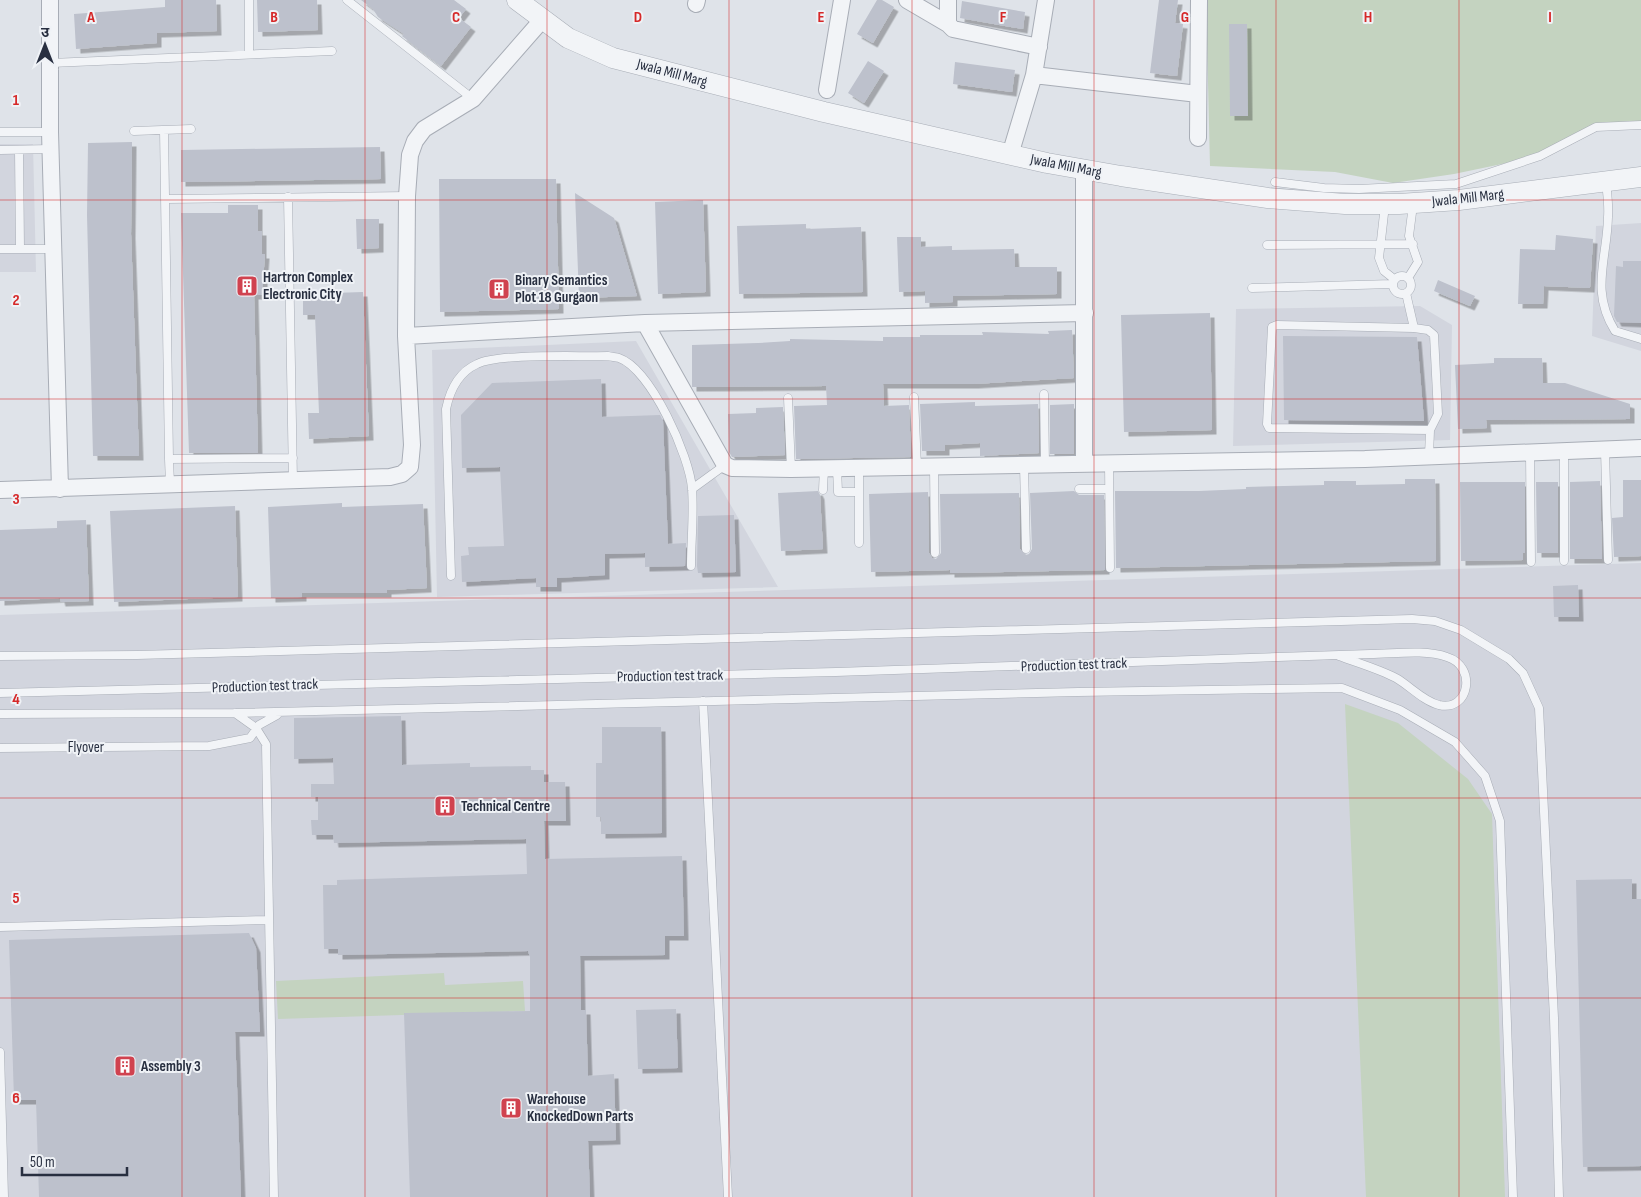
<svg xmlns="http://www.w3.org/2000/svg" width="1641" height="1197" font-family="'Sofia Sans Condensed','Noto Sans Devanagari',sans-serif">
<defs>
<filter id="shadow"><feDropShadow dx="4.5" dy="4.5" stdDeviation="0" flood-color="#0004"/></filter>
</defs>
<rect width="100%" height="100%" fill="#dfe3e9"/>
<path fill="#d2d5de" d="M0,144H33L36,272H0Z
M1641,223V351L1592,336L1596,226Z
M1420,306L1452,325L1450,440L1233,446L1236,309Z
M636,341L778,587L437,597L432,350Z
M1641,563V1197H0V615Z"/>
<path fill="#c4d3c0" d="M1206,0H1641V125L1596,127L1540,156L1454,174L1393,183L1335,172L1210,166Z
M1345,704L1398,723L1468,779L1492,814L1505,1197H1366Z
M444,973L445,985L523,981L525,1011L278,1019L276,981Z"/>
<path fill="#bdc1cc" filter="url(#shadow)" d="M165,0H216L217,31L157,33V43L76,49L74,14L165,7Z
M257,0H317L318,30L258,32Z
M361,0H454L466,9L459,18L471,27L441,66L402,36L404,34L378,17L373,9Z
M877,0H882L894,7L873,43L857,34Z
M1159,0H1178L1175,23L1183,24L1177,76L1150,73Z
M962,1L1025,12L1023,29L960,18Z
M1229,24H1247L1248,116H1230Z
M868,61L884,71L864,103L848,93Z
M955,62L1015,70L1012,92L953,84Z
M132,142L131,234L139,456H93L87,215L88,143Z
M380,147L381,179L181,182V150Z
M439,179H556L559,309L440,312Z
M575,193L614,218L637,296L579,298Z
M703,200L706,292L658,294L655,202Z
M228,205H258V231H262V254H265L262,295H254L258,453H189L181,213H228Z
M356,219H379V248L357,249Z
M806,224V229L861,227L863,292L739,294L737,226Z
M1556,235L1593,239L1590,288L1544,286L1543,304H1518L1520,249L1555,250Z
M897,237H921V247L952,246V250L1014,249L1015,267H1057V294L953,296V302L925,303V291L899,292Z
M1623,261H1641V323L1617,322L1614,316L1616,266L1623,267Z
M1438,280L1475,296L1470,306L1434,291Z
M363,292L369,436L309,439L308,413H319L315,315H303V294Z
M1210,313L1212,430L1124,432L1121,315Z
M1072,330L1074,378L974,384H883L884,406L909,405L911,457L796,459L794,406L827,405L826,386L692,387V345L758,343L790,341V339L883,341V337H920V335H983L982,332L1049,334L1048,331Z
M1283,336L1417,337L1424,421L1284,420Z
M1494,358H1542L1543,383H1565L1630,404V419L1486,420L1487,428L1458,429L1455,365L1494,363Z
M601,379L602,417L660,415L663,421L668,544L686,543L685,566L645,567V553L605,554V575L557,578V587H536V578L462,582L461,556L469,555L468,547L504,546L500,467L462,468L461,415L492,383Z
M975,402V406L1038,404L1039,453L980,456V443L945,445V451H922L920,404Z
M1074,404V454H1050V405Z
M783,407L785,455L732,457L729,452L728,414L756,413V408Z
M1405,479H1435L1436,561L1116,568L1115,491H1199L1246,489V487L1324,485V481H1356V485L1405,484Z
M1623,480H1641V556L1614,557L1612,518L1623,517Z
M1600,481L1602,559H1570V482Z
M1460,482H1525V553H1523V560L1461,561Z
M1536,482H1558V553H1537Z
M818,491L820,495L823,549L781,551L778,493Z
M1074,491L1079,495H1104L1105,570L950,573V570L871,572L869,494L928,492L929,553L932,558L936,559L941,553L940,494L1019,493L1020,549L1026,555L1029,554L1032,549L1030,493Z
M342,503V507L423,504L427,588L387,590V593H302V597L271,598L268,507Z
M235,506L238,597L114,602L110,511Z
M734,515L736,572L698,573L697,566L698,516Z
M86,520L89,601L61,602L60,598L0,601V530L57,528V521Z
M1578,585L1579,617H1554L1553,586Z
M401,716L402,765L470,763V767L531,766V770H544V782H565L566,821H544L545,859L682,856L684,936H665V955L580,956L581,1010H586L588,1076L614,1074L616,1140L588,1141L590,1197H410L404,1013L530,1011V957L528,951L338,955V949H324L323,885H337V880L527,874L526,839L334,843L333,835H312L311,820H318V797H311V784H334L333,758L294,759V718Z
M602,727H661L662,833L601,834V817H596V763H602Z
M1632,879V899H1641V1166L1583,1167L1576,880Z
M249,933L256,948L260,1032H235L241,1197H39L36,1100H14L9,940Z
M676,1009L678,1068L638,1069L636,1010Z"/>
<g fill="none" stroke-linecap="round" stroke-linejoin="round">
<g stroke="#a8adb6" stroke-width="9">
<path id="service" d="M249,0V54
M347,0L473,99
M51,63L332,51
M164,130L169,459L293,458
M134,131L191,129
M0,132H50
M0,150L50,149
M19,150L20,249
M1606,181C1607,193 1609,205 1608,217C1607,260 1590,291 1615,331L1641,339
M1275,182L1324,188L1359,189L1456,184L1540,156L1596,127L1641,125
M288,197L293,481
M166,199L407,196
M1385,205L1379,258L1384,271L1394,279
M1267,245L1413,244
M0,249H53
M1393 285a9 9 0 1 1 18 0a9 9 0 1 1-18 0Z
M1408,278L1418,262L1409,236L1413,205
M1252,288L1392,284
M1406,293L1414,328
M1044,394L1045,465
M914,397L917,467
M788,398L791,469
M1605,450L1608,560
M1564,452V561
M1530,453L1531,562
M1429,456L1430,430L1438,414L1434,335L1428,330L1414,328L1277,325L1272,327L1267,424L1269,428L1430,430
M169,459L170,484
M1109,463L1110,568
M1024,465L1026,549
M934,467L935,553
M837,468L838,492H859
M859,468V543
M692,489L725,465
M1079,489H1109
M823,490L824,468
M451,576L446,409C450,390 459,372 477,364C500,353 579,357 608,356C612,357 616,357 619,358C651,369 690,457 692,489C694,514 691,541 691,566
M0,656L137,655L1412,619L1435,621L1461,630L1509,659L1523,673L1539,708L1554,1018L1559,1197
M0,693L836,672L1370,654C1394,654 1424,649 1447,657C1477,666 1470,712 1439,705C1423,701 1410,686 1396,678C1379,669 1358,663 1339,656
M703,701L728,1197
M235,713L256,728L266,744L274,1197
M0,714L235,713L1078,692L1342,688L1400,710L1455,742L1485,776L1500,821L1513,1197
M0,748L209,746L250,738L259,725L277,715
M0,927L268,920
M0,1052L4,1197"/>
</g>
<g stroke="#a8adb6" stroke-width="18">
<path id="minor" d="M50,0V132L60,489
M907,0L948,24
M948,0V24L953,29L1039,47
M696,4L697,0
M1034,75L1198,94
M827,90L842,0
M1198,138L1199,0
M1010,155L1034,75L1046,0
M1084,170V464
M645,323L725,465L732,468L791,469L1365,459L1641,448
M406,336L645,323L1085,313
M0,490L390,477L402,474L410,467L412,445L406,336L407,196L410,155L415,141L424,129L473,99L542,20"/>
</g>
<g stroke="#a8adb6" stroke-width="21">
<path id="tertiary" d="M517,0L568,38L613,58L824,112L1047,163L1121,176L1268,198L1345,204H1399L1459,200L1641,177"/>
</g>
<use href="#service" stroke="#f2f4f7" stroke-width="8"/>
<use href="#minor" stroke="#f2f4f7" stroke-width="16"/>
<use href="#tertiary" stroke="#f2f4f7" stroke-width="20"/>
</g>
<path fill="none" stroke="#d62828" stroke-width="1" stroke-opacity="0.55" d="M182,0V1197M365,0V1197M547,0V1197M729,0V1197M912,0V1197M1094,0V1197M1276,0V1197M1459,0V1197M0,200H1641M0,399H1641M0,598H1641M0,798H1641M0,998H1641"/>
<defs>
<g id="building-square" transform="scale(1.125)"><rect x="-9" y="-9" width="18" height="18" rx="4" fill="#d0424f" stroke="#eff2f6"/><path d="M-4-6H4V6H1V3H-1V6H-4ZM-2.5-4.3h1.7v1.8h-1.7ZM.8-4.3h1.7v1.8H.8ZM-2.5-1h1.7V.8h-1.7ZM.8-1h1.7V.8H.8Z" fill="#fff"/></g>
</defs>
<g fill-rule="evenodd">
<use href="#building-square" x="247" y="286"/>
<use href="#building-square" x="499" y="289"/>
<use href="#building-square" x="445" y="806"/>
<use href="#building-square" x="125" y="1066"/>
<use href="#building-square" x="511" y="1108"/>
</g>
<g text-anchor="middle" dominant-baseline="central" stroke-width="4" stroke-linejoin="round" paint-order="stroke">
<g font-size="15" fill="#282f40" stroke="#eff2f6">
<text transform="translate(672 73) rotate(15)">Jwala Mill Marg</text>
<text transform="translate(1066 166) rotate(11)">Jwala Mill Marg</text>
<text transform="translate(1468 198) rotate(-6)">Jwala Mill Marg</text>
<text transform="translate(1074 665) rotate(-2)">Production test track</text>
<text transform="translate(670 676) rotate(-1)">Production test track</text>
<text transform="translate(265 686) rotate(-2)">Production test track</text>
<text x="86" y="747">Flyover</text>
</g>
<g font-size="15" font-weight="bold" fill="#282f40" stroke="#eff2f6" text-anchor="start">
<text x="263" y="277">Hartron Complex<tspan x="263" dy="17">Electronic City</tspan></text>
<text x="515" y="280">Binary Semantics<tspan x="515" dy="17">Plot 18 Gurgaon</tspan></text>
<text x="461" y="806">Technical Centre</text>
<text x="141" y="1066">Assembly 3</text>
<text x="527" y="1099">Warehouse<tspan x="527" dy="17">KnockedDown Parts</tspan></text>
</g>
</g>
<g font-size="16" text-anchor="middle" font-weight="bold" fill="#d62828" stroke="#eff2f6" stroke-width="4" stroke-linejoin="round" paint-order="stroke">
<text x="91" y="22">A</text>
<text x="274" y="22">B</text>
<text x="456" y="22">C</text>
<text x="638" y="22">D</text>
<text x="821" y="22">E</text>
<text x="1003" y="22">F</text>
<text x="1185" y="22">G</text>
<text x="1368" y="22">H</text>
<text x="1550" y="22">I</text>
<text x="16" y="105">1</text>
<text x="16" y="305">2</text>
<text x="16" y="504">3</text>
<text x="16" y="704">4</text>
<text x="16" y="903">5</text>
<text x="16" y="1103">6</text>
</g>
<g transform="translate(45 45)" stroke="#eff2f6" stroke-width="4" paint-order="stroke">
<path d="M0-4L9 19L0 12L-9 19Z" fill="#282f40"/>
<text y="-8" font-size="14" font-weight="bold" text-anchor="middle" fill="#282f40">उ</text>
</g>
<path d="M22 1167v8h105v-8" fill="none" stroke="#282f40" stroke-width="2.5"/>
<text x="30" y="1167" font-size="15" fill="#282f40" stroke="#eff2f6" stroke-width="4" paint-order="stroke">50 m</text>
</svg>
